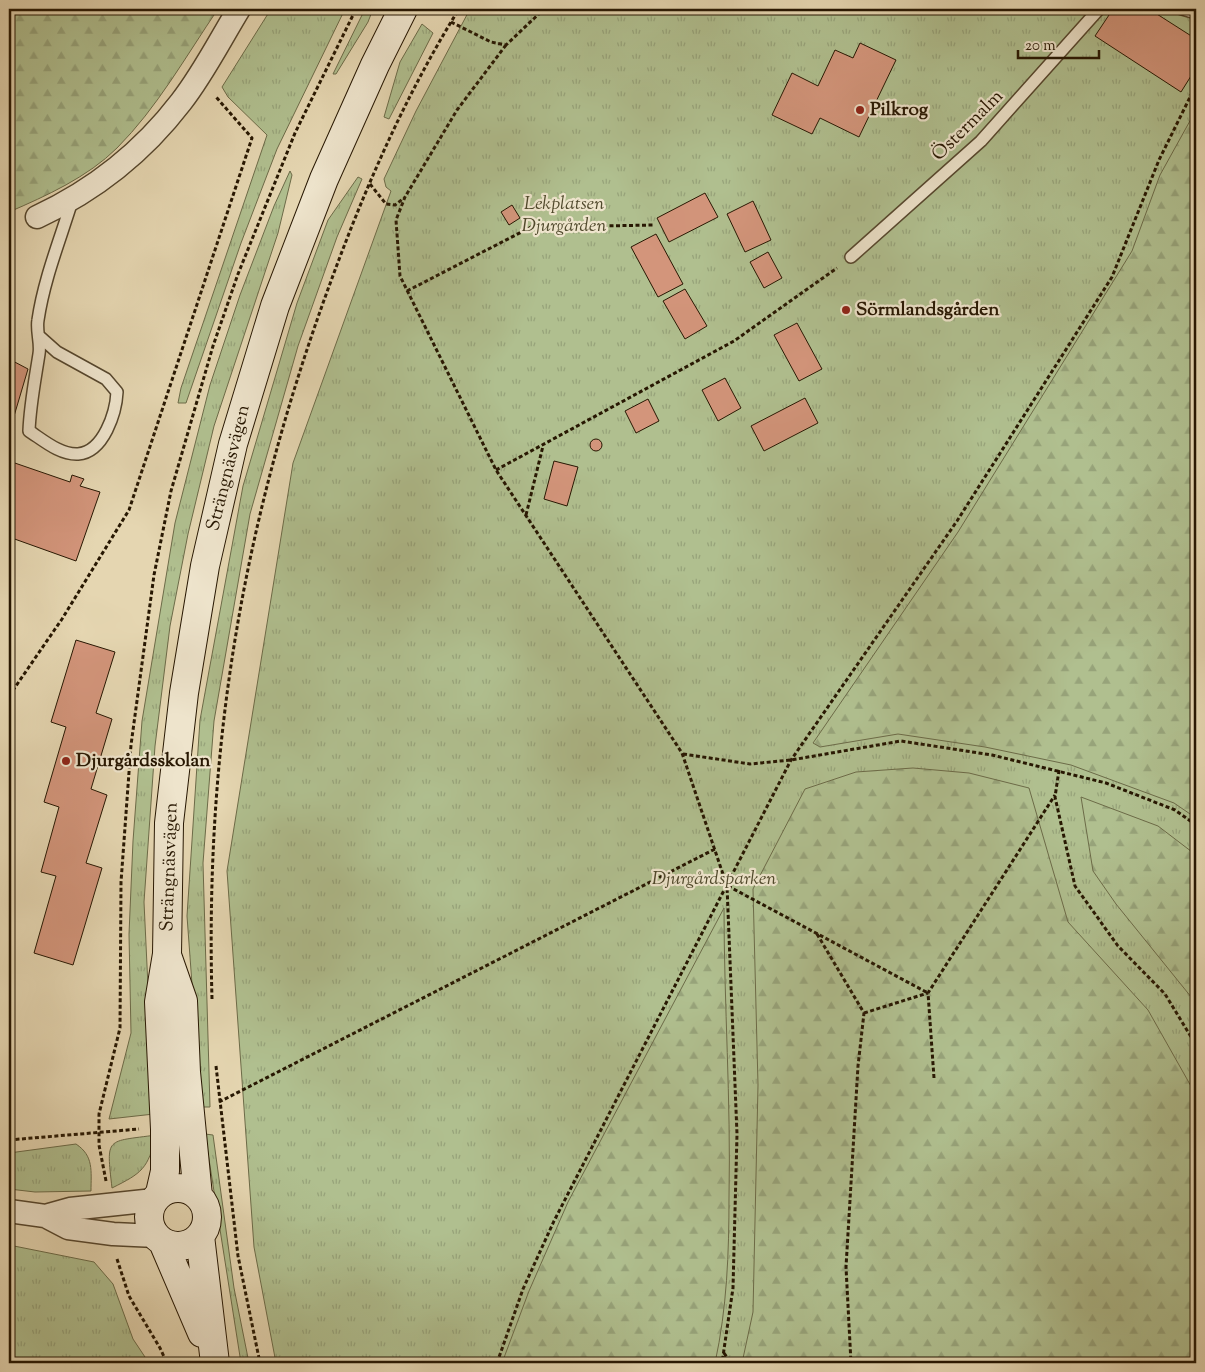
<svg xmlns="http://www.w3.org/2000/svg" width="1205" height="1372" font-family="'Sorts Mill Goudy',serif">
<defs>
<pattern id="grass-tufts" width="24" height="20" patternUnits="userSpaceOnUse" patternTransform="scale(1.25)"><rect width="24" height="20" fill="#b0bf8f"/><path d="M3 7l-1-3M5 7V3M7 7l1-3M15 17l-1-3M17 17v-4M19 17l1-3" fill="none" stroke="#97a37a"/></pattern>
<pattern id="forest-firs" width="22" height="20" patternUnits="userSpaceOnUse" patternTransform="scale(1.25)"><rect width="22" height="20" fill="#b0bf8f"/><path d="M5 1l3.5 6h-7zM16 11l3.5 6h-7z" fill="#97a37a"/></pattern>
</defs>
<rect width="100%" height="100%" fill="#e5d6b1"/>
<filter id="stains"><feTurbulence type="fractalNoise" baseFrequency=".004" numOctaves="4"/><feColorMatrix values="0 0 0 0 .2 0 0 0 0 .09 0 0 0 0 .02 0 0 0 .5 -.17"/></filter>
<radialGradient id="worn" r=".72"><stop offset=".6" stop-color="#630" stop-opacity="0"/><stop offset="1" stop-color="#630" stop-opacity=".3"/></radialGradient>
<path fill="url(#grass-tufts)" stroke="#6c6b48" d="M271,9H345L277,149L241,243L186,403H178L181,388L267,135L228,97L222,87Z
M365,9H373L368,22L336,74H333Z
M470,9H1196V1363H276L254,1247L227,871L293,463L391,191L386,187L384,179L416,111Z
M422,24L433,33L389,119L384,117L400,62Z
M290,171L292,175L278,233L214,426L188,534L170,626L155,746L144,902L154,1114L109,1119L131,1033L129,934L133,841L142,721L175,523L210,385L240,295L274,206Z
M358,177L362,179L337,237L298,346L250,514L214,721L203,863L210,1107H201L187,916L200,720L243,486L297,303L328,220Z
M205,1134L213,1135L234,1288L249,1363H241Z
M156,1135C148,1169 142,1173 112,1188C106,1136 106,1142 156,1135Z
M76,1144C94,1156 91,1171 91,1191L35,1192L9,1189V1153Z
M9,1245L94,1262L113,1284L133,1339L149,1363H9Z"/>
<path fill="url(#forest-firs)" stroke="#6c6b48" d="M9,9H218C186,56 157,108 117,148C88,177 46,196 9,212Z
M1196,110V818L1174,803L1071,765L985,747L898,734L820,747L813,743L958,532L1132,251L1160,175Z
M913,768L969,773L1029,788L1068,922L1148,1010L1196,1095V1363H742L753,1312L758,1085L753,889L805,789L856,772Z
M1081,797L1158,826L1196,855V1003L1116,904L1093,871Z
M724,908C724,1004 731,1101 729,1197C729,1253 727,1308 715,1363H502L529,1291L568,1202Z"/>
<path fill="#d3957b" stroke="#271702" d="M1113,9H1149L1196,39V68L1181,92L1095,36Z
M860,43L896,60L859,137L820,118L812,134L772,115L792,73L818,86L835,50L853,58Z
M705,193L718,217L669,242L657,218Z
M753,201L771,240L745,252L727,214Z
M512,205L520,218L509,225L501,212Z
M656,234L683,284L658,297L631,247Z
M768,252L782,278L764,288L750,262Z
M685,289L707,326L685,339L663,301Z
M797,323L822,369L799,381L774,335Z
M9,359L28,369L9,433Z
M725,378L741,408L718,421L702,390Z
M805,398L818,423L764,451L751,426Z
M648,399L659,421L636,433L625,411Z
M590 445a6 6 0 1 1 12 0a6 6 0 1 1-12 0Z
M9,461L70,482L72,475L84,479L80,486L100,492L76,561L9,537Z
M554,461L578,467L567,506L544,499Z
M76,640L115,652L96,713L112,719L91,789L107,795L86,863L102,868L73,965L34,953L56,876L41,872L59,807L44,802L66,727L51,722Z"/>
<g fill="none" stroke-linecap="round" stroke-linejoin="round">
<g stroke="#56472e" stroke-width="14">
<path id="service" d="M1182,9L1196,13
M851,257L981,141L1099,9
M39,336L57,352L106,379L117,392C116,412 104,452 78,454C60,455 43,440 29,431C30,405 35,380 39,354C41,343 36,331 38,320C44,279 60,240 72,201"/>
</g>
<g stroke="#56472e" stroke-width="25">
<path id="minor" d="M37,217C95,190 142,153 181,102C203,74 220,40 239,9
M9,1211L45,1216L68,1228L113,1234L156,1236
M45,1216L70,1209L154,1200"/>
</g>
<g stroke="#271702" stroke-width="30">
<path id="secondary" d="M168,958L183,1001L186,1072L198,1196
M149 1217a29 29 0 1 1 58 0a29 29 0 1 1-58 0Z
M160,1193L165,1171V1129L159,1002L167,954L169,823L184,693L205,566L233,444L275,306L324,179L375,65L403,9
M200,1236L215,1363
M163,1242L202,1333"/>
</g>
<path stroke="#271702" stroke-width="3" stroke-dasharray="4 2.5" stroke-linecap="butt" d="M451,22L491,42L506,45L544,9
M506,45L457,110L405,197L396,220L400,276L496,470L682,753L727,886L737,1134L733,1288L722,1363
M370,184L386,204L395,205L404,198
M603,226L653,225
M407,291L537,224
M496,470L734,341L837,268
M526,515L543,446
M9,696L62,619L129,510L252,138L216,97
M683,754L750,764L791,760L901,741L992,755L1106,783L1175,810L1196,825
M1059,770L1055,797L1075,886L1118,946L1165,994L1196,1045
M728,886L928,993
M817,934L864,1013L858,1066L846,1267L851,1363
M212,999C205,745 243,520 331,281C365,188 406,94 459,9
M864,1013L928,993
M216,1066L238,1256L260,1363
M934,1078L928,993L1055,795
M219,1102L715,849
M9,1140L139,1129
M106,1181L99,1145V1114L120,1028L121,882L131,745L154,575L171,491L213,346L238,274L295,133L356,9
M117,1259L129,1296L160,1348L167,1363
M724,1353L731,1363
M497,1363L523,1289L554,1221L791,760L957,521L1112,277L1159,160L1196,85"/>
<use href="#service" stroke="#eee4cc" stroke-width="11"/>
<use href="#minor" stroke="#eee4cc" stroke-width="22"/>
<use href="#secondary" stroke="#eee4cc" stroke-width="28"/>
</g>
<g fill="#8f2418" stroke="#eee4cc" stroke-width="2">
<circle cx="860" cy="110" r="5"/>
<circle cx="846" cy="310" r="5"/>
<circle cx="66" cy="761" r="5"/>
</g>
<g text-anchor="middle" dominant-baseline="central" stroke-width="4.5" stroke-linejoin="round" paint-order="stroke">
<g font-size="19" font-weight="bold" fill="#271702" stroke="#eee4cc" text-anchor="start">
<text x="870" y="110">Pilkrog</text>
<text x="856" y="310">Sörmlandsgården</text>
<text x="76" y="761">Djurgårdsskolan</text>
</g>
<g font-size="19" fill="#271702" stroke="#eee4cc">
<text transform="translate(968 126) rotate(-45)">Östermalm</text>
<text transform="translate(229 468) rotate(-76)">Strängnäsvägen</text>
<text transform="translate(170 867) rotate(-88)">Strängnäsvägen</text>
</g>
<g font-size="19" font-style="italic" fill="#50492c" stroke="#eee4cc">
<text x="564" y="204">Lekplatsen<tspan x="564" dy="22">Djurgården</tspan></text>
<text x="714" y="879">Djurgårdsparken</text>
</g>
</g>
<rect width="1205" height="1372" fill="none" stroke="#e5d6b1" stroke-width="30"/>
<rect x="10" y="10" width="1185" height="1352" fill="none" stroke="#271702" stroke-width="2.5"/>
<rect x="15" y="15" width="1175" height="1342" fill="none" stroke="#271702"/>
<path d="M1018 50v8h81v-8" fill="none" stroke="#271702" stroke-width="2.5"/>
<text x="1025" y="50" font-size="15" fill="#271702" stroke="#eee4cc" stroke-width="4" paint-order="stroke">20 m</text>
<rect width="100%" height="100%" filter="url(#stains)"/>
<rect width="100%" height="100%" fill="url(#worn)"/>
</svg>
